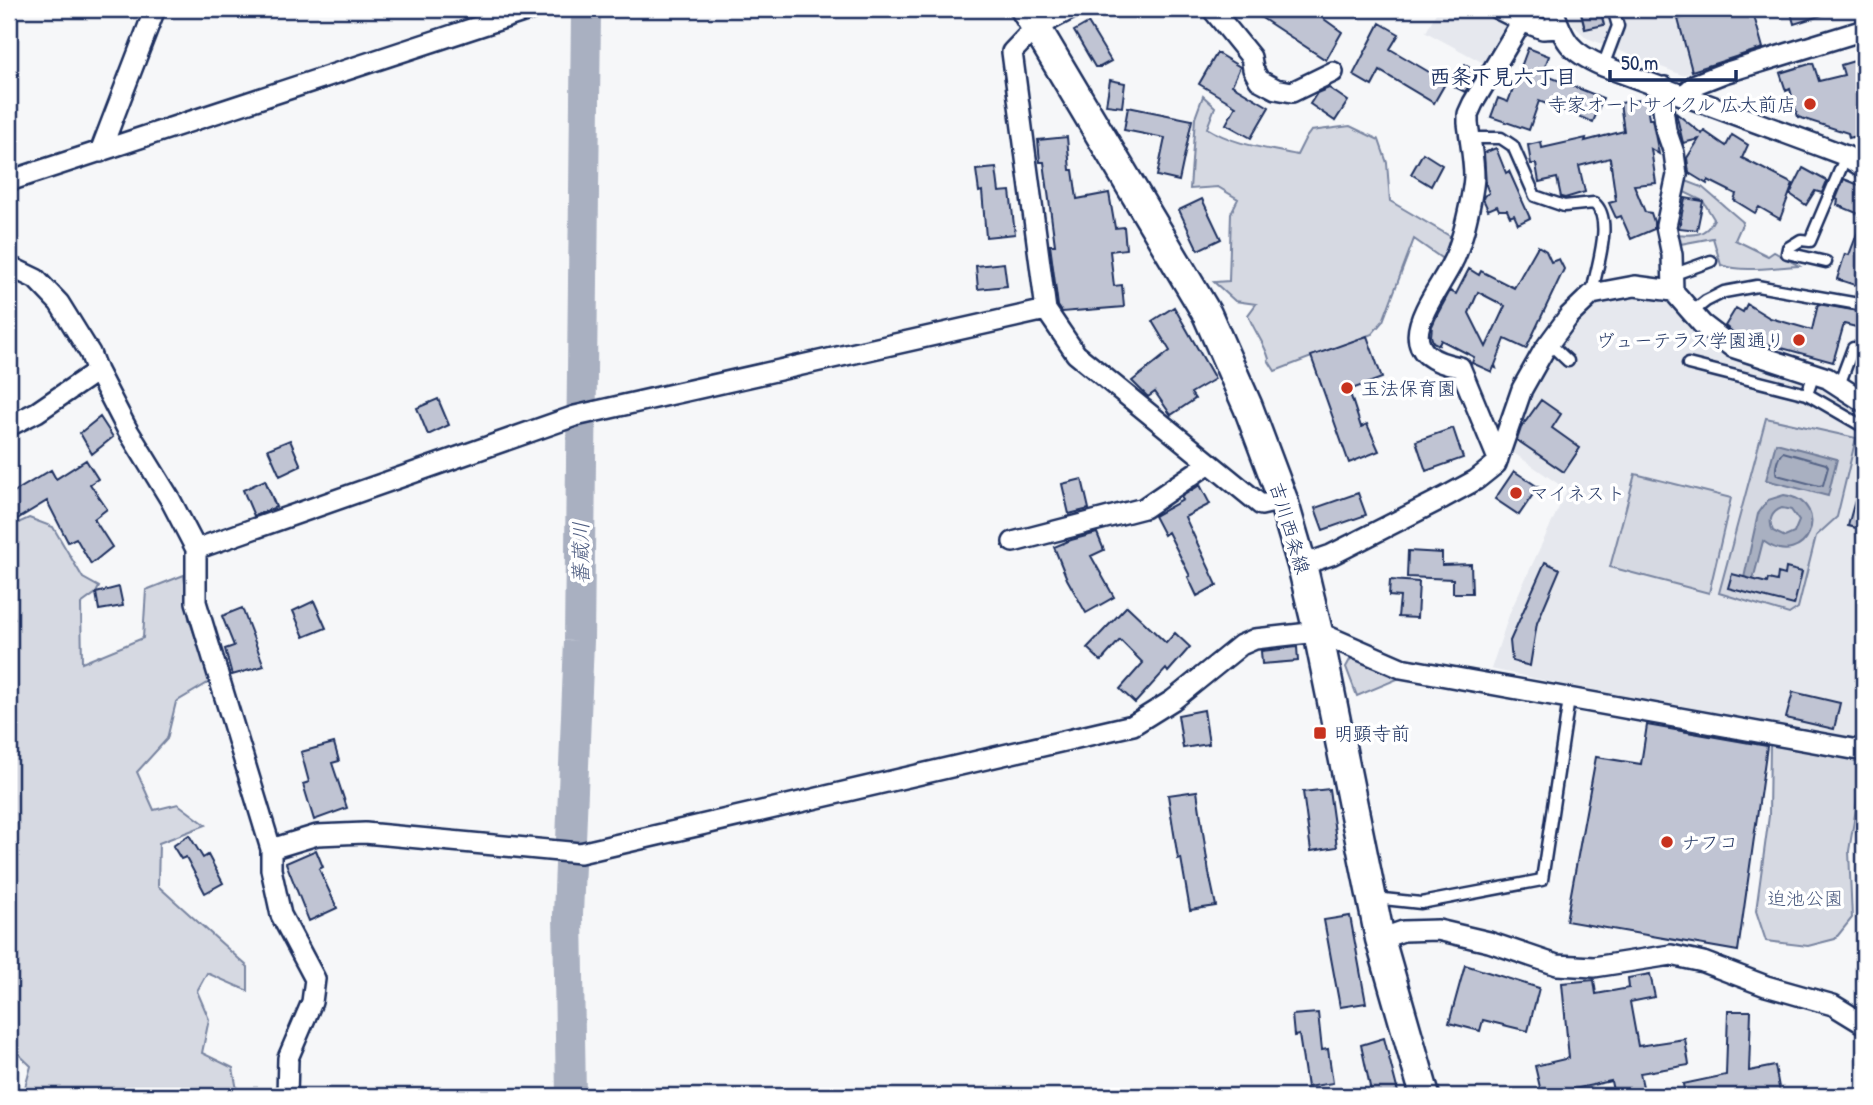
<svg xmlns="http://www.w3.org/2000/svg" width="1873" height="1105" font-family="'Patrick Hand','Klee One',sans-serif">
<rect width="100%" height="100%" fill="#f6f7f9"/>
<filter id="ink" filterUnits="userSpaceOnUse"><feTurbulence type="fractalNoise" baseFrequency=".0143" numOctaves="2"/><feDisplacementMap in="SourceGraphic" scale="14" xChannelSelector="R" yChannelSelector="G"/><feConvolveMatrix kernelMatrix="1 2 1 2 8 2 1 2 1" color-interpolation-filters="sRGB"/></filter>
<g filter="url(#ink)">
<path fill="#e6e8ee" d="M1438,9H1530L1533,19L1489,66L1426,32Z
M1567,9H1752L1765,53L1682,75L1587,38L1573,25Z
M1633,296L1652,298L1673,306L1706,344L1731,358L1831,389L1864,413V739L1565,685L1491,669L1510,612L1567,490L1511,451L1532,391L1553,353L1582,313L1597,302Z"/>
<path fill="#d6d9e2" stroke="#7884a0" stroke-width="2" d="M1203,96L1215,107L1207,128C1234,145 1266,148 1297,155L1305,139L1311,131L1350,126L1379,140L1387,163L1390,201L1453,238L1447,262L1414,239L1383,321L1372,334L1275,371L1268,360L1269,359C1264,342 1255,333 1248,315L1256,304L1235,301L1214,282L1229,281L1231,213L1238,199L1218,187L1190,189L1195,118Z
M1681,179L1702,187L1743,222L1735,240L1768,256L1774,252L1799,266C1772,267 1746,273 1721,265L1713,238L1675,245L1672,234C1691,235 1705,238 1714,219L1703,201L1678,189Z
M1766,418L1856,438L1837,517L1816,536L1798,608L1789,614L1719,593Z
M1635,474L1731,498L1709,593L1610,567Z
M29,518L53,527L83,578L99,587L96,593L81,604L82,663L143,638L146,590L184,575L189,619L211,681L176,702L167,739L137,772L154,810L178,804L206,825L159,843L158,886L248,967V991L207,973L197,991L209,1019L202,1053L233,1068L237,1090L215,1096H9L24,1091L31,1066L9,1045V621L15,619L9,609V527Z
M1353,654L1400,678L1357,696L1346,667Z
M1770,743L1864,760L1849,851L1852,918L1835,939L1808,946L1766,941L1756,911L1769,816Z"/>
<path fill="#a9b0c1" stroke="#707c99" stroke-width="2" fill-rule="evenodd" d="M1776,443L1837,459L1828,496L1766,480Z
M1784,495C1835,502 1807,574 1763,541L1753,580L1744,578L1758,514L1768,500ZM1782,508L1791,510L1799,521L1794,533L1785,537L1773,531C1768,521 1771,512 1782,508Z"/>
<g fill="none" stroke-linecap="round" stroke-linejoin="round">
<path stroke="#546386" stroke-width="2" d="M1783,452L1826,464L1828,467L1823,485L1819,486L1777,475C1774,469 1778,456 1783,452Z"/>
<path stroke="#a9b0c1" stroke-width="30" d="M571,1096L568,915L579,641L586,12L584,9"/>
</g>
<path fill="#c0c4d3" stroke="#1b2f5e" stroke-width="2" fill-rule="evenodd" d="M1248,9H1310L1342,32L1326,60Z
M1580,9H1600L1604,25L1585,29Z
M1714,9H1752L1763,48L1692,71L1678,19Z
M1790,9H1832V12L1794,24Z
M1088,23L1111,61L1100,67H1095L1074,31Z
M1380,23L1399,34L1390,49L1446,82L1434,103L1380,71L1372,86L1353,75Z
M1528,48L1549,56L1542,74L1603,98L1593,122L1539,101L1529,130L1491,117L1498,98L1508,102Z
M1217,53L1240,67L1232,85L1269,107L1251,138L1226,124L1236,106L1199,84Z
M1864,58V134L1849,138L1848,133L1798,117L1790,89L1786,91L1780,73L1813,63L1819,81L1844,75L1841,65Z
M1465,65L1477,72L1465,92L1453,86Z
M1110,80L1125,83L1122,107L1106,105Z
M1329,88L1348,101L1335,121L1310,104L1317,93Z
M1646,99L1649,119H1652L1659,154L1651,149L1656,183L1634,185L1645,212L1651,213L1654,222V229L1631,239L1621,216L1616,218L1609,203L1616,201L1610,158L1579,166L1585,192L1565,198L1561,197L1557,178L1539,182L1536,164H1531L1528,145L1541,142L1542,148L1586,138L1585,141L1624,131L1620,103Z
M1128,107L1192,120L1179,181L1157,176L1165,138L1124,130Z
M1676,113L1702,134L1704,131L1726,146L1732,135L1748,145L1742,158L1793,184L1780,219L1759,207L1755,213L1734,200L1736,194L1708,180L1707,184L1689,173L1687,158L1699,139L1683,143Z
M1067,137L1070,170H1073L1077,199L1109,193L1115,228L1124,227L1126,249L1110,251L1114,286L1122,285L1124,307L1062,312L1058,306L1050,245H1055L1044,162H1040L1038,140Z
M1496,148L1506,173L1509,171L1530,218L1518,224L1514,215L1510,217L1507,210H1499L1497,206L1488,210L1483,199L1484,196L1489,193L1486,185L1484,153Z
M1423,153L1442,165L1431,186L1411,174Z
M996,168L999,192L1010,191L1015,234L986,237L982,191L979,192L976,170Z
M1803,168L1827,181L1822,193L1815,191L1806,205L1790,194Z
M1844,179L1864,187V216L1837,205L1838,200L1836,199Z
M1685,198L1703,201L1697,230L1679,228Z
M1202,199L1221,239L1198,250L1179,210Z
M1863,218H1864V297L1855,296L1858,286L1837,279L1845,254L1849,255Z
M1538,246L1546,251L1551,262L1559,259L1564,269L1526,349L1505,339L1495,365L1496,368L1494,367L1492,372L1472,363L1474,357L1441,340L1439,345L1433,342L1431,336L1432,326L1438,313L1450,291L1456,294L1469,269L1479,275L1481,271L1514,288ZM1478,292L1505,306L1486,347L1469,313Z
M1004,263L1007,286L978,289L976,266Z
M1747,304L1770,318L1812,330L1818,304L1864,312V329L1844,324L1833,362L1738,336L1725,326L1736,308L1743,312Z
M1174,307L1215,379L1191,393L1195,399L1171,415L1155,392L1148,397L1132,381L1170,351L1152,321Z
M1367,336L1382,378L1349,390L1361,427L1367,424L1379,451L1349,463L1311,356Z
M438,399L449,425L428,435L417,408Z
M1541,400L1561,414L1552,428L1580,448L1564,472L1517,440L1521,428Z
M100,417L113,437L92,454L80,433Z
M1453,428L1463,458L1426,471L1416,441Z
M290,440L301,466L280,476L268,449Z
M86,460L98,479L90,484L107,509L94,519L112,547L91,564L76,538L68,542L47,501L9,524V495L51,470L56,479Z
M1514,471L1538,487L1519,515L1495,499Z
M1082,479L1089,509L1069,514L1062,484Z
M265,480L276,507L254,516L243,490Z
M1860,482L1864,483V530L1848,526Z
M1200,485L1210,504L1185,517L1217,585L1197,596L1188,577L1190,576L1168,532L1164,535L1154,516L1183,500L1181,497Z
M1358,493L1366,515L1323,530L1315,508Z
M1097,533L1104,550L1091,556L1114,597L1086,613L1067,579L1054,547L1071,540Z
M1408,551L1442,553V565L1471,564L1472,593H1453V579L1407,577Z
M1545,562L1560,569L1537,623L1530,666L1512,661L1510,641Z
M1786,568L1802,572L1794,605L1728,588L1732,574L1767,583L1768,579L1777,581L1778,573L1785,575Z
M1390,580L1419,582L1417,618L1398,617L1400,597L1389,596Z
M119,587L123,606L99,610L96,593Z
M314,601L326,628L304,637L293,611Z
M1127,606L1166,643L1175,633L1190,647L1168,672L1166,669L1135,703L1120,689L1143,663L1120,640L1101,661L1087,648Z
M242,608L264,666L232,675L225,649L234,646L222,616Z
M1297,647L1298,661L1262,664L1261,651Z
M1793,692L1840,703L1834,729L1786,718Z
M1204,710L1209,744L1183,748L1178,715Z
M1647,725L1767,746L1738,951L1566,921L1596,757L1641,764Z
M334,743L339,761L332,763L347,808L314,820L303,784L309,782L301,752Z
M1329,789L1337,847L1311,851L1303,792Z
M1197,791L1209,873L1216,906L1190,910L1181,858L1178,859L1168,795Z
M189,835L203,858L208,855L223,883L205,893L186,857L181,859L173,846Z
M316,850L323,867L319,869L337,908L309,921L286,863Z
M1350,916L1366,1003L1340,1007L1324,920Z
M1465,965L1539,988L1528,1031L1483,1020L1480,1031L1449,1023Z
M1650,974L1655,997L1630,1002L1638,1046L1685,1039L1689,1065L1640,1073L1645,1096H1614L1611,1081L1542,1096L1535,1066L1569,1058L1562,983L1594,980L1596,994L1629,988L1628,978Z
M1728,1011H1751L1749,1071L1775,1066L1780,1093L1764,1096H1685L1683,1084L1726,1075Z
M1318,1013L1322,1050L1328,1049L1333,1083L1307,1087L1299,1035L1294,1036L1292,1015Z
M1384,1038L1399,1096H1372L1361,1045Z"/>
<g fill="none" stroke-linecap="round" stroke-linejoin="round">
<g stroke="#1b2f5e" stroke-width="15">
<path id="lane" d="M1603,66L1618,26L1613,9
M1470,138H1501L1513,146L1535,196L1564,206L1594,203C1615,220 1595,270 1592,294
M1826,262L1787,253L1788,248L1801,240L1810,241L1846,156
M1672,275L1711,261
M1692,312L1706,301L1724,292L1757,286L1864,305
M1549,343L1568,361
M1688,364L1807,394L1814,374
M1839,385L1853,348
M1807,394L1864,427
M1374,898L1421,903L1542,880L1569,699"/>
</g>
<g stroke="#1b2f5e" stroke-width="24">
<path id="street" d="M1071,9L1035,28L1012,52L1046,310L1076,354L1261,505L1283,500
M1212,9L1251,57L1253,69L1259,80L1276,89L1292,92L1333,72
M1498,9L1522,21
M1553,9C1564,42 1570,52 1603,66L1820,146L1846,156L1864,168
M1664,87L1662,101L1666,130L1674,153L1677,175L1666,226L1672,255L1673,291L1702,324L1732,347L1827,378L1864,402
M1685,94L1696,84L1724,73L1864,30
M100,152L155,9
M9,181L532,9
M9,266L36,279L59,303L90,353L97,371L127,429L170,499L196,549V602L271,849V869L281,915L315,979L312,1002L288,1058L287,1096
M9,426L37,412L97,371
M1498,459L1460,367C1381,354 1435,299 1453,261C1458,252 1461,240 1464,230C1468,214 1473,194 1474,177C1474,159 1470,141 1468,123V114L1473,103L1522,21L1543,29L1560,28
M1013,542L1144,508L1208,464
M196,549L575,416L1046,310
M1302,565L1331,555L1443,498L1476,480L1496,464L1522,389L1544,350L1569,316L1592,294L1635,286L1673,291
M271,849L317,835L365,833L580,853L1133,725L1173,700L1241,645L1255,639L1318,632L1401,668L1864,751
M1380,939L1403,931L1438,930L1489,942L1557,965L1594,967L1671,955L1703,962L1766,986L1833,1005L1864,1024"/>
</g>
<g stroke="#1b2f5e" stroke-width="33">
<path id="secondary" d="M1025,9L1207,314L1248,407L1283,500L1302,565L1318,632L1380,939L1425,1096"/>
</g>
<use href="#lane" stroke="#fff" stroke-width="10"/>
<use href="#street" stroke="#fff" stroke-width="19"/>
<use href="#secondary" stroke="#fff" stroke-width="28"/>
</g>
</g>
<g fill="#c8321e" stroke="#fff" stroke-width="2.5">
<circle cx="1810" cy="104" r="7"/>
<circle cx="1799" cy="340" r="7"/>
<circle cx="1347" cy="388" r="7"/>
<circle cx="1516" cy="493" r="7"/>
<rect x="1313" y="726" width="14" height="14" rx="3.5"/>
<circle cx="1667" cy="842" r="7"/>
</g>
<g text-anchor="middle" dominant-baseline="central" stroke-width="7" stroke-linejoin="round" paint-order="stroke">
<g font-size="19" fill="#1b2f5e" stroke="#fff" text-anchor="start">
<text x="1796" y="104" text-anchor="end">寺家オートサイクル 広大前店</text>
<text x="1785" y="340" text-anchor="end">ヴューテラス学園通り</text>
<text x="1361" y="388">玉法保育園</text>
<text x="1530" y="493">マイネスト</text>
<text x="1334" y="733">明顕寺前</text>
<text x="1681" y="842">ナフコ</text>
</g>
<g font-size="19" fill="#1b2f5e" stroke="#fff">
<text transform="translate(1290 528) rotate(73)">吉川西条線</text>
</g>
<g font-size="19" fill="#4a5a7f" stroke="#fff">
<text x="1805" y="898">迫池公園</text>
</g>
<g font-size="21" font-weight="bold" fill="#1b2f5e" stroke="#fff">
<text x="1503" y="76">西条下見六丁目</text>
</g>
<g font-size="21" font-style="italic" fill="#4d5c81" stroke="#fff">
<text transform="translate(580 553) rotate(-90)">蕃蔵川</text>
</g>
</g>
<rect width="1873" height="1105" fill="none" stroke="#fff" stroke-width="35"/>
<rect x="18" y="18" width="1838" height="1070" fill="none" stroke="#1b2f5e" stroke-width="2.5" filter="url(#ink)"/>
<path d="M1610 70v10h126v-10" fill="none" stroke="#1b2f5e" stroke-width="3.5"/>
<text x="1621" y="70" font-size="21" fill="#1b2f5e" stroke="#ffffff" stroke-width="5" paint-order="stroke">50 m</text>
</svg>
